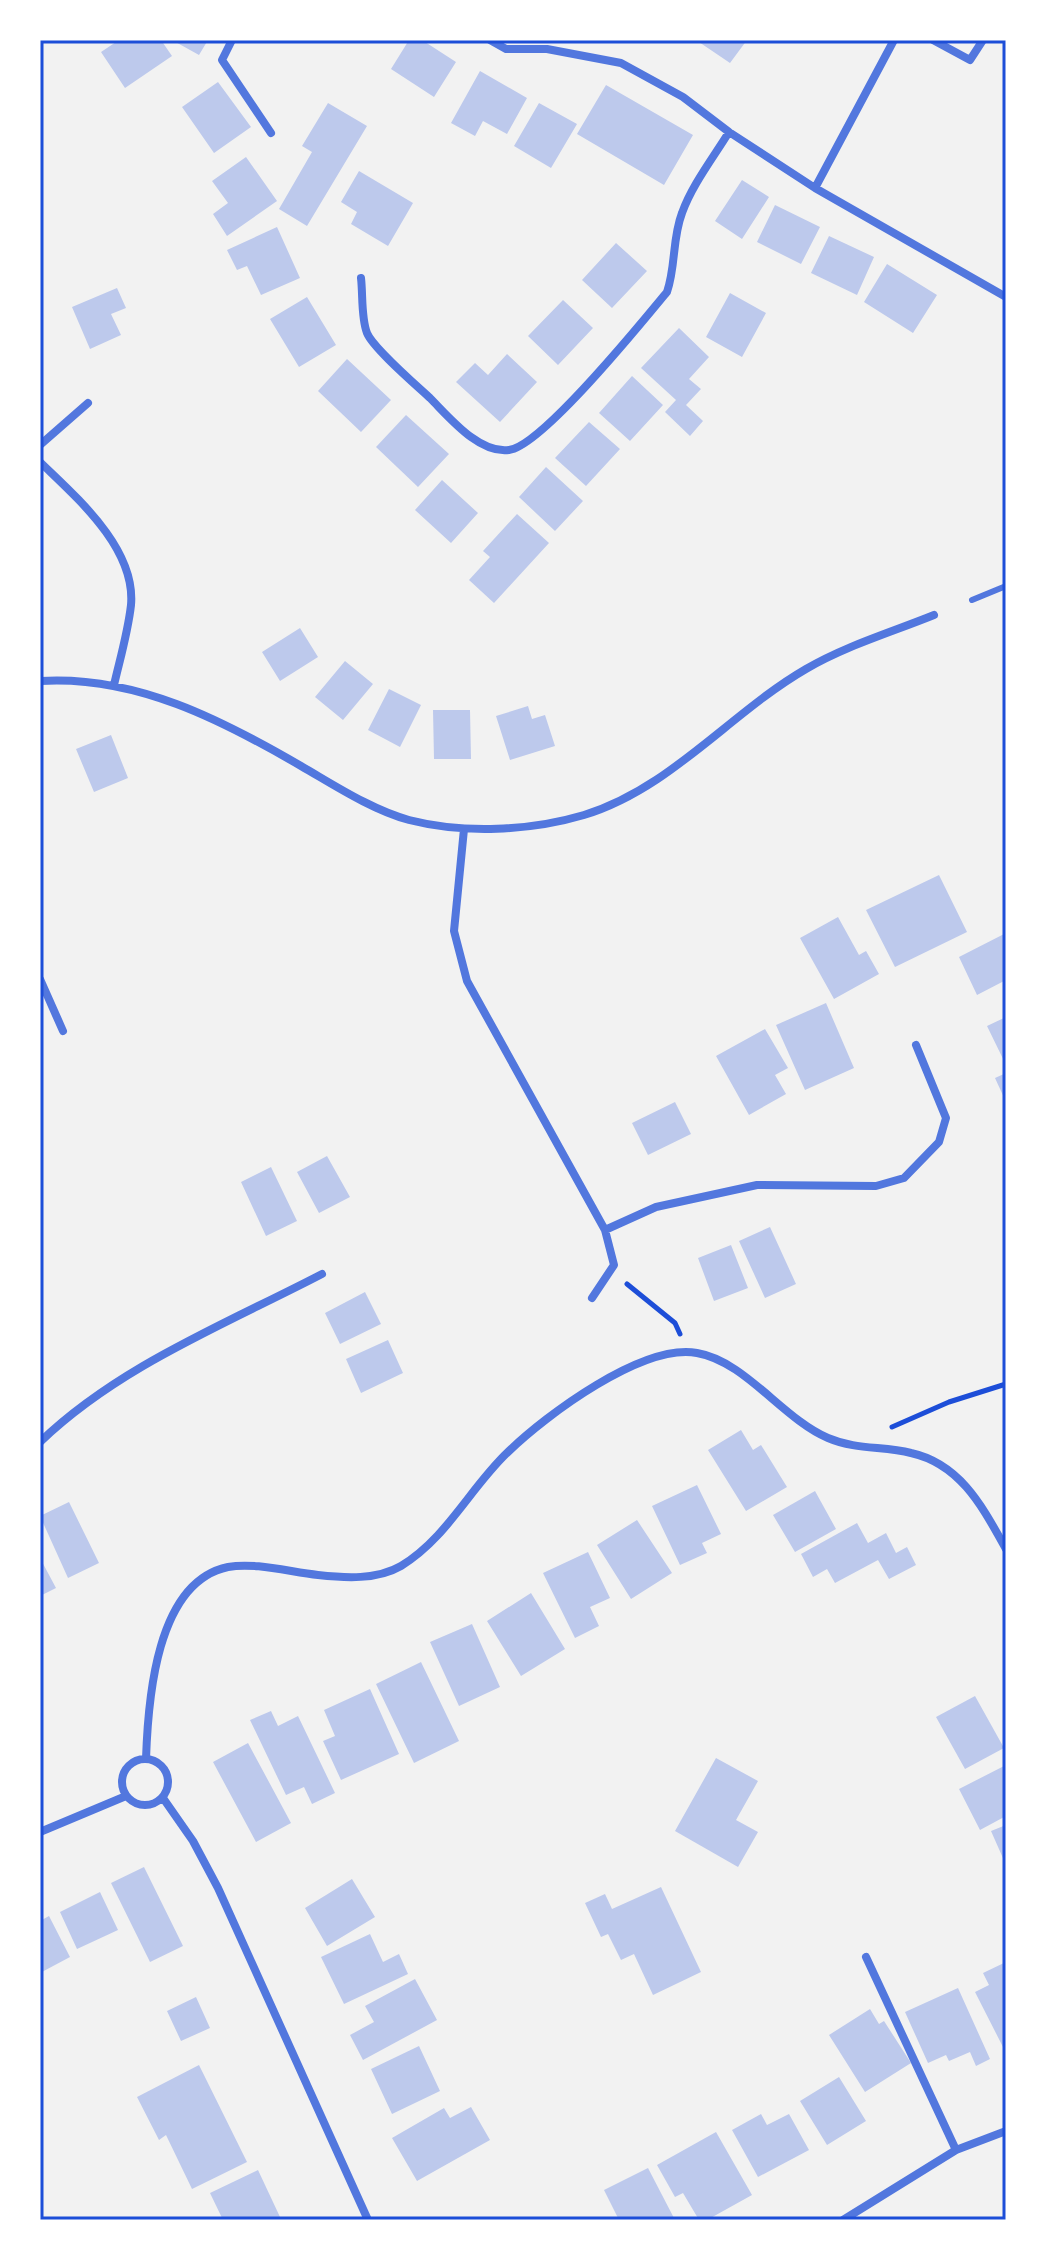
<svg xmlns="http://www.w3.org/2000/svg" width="1046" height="2260" font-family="Jost,sans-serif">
<rect width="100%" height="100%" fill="#f2f2f2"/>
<path fill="#bdc9ec" d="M119,40H161L172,56L125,88L101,52Z
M172,40H208L199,55Z
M409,40H422L456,62L434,97L391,69Z
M696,40H747L730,63Z
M480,71L527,98L507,134L483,121L475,136L451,123Z
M218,82L251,127L214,153L182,107Z
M606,85L693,135L664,185L577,134Z
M328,103L367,126L307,226L279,209L312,152L302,146Z
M539,103L577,124L551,168L514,146Z
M246,157L277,201L227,236L213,214L228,203L212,181Z
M359,171L413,203L388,246L351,224L357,212L341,202Z
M742,180L769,197L742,239L715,221Z
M775,205L820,227L801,264L757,242Z
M277,227L300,278L261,295L247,266L237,270L227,250Z
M829,236L874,257L857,295L811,273Z
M616,243L647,271L612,308L582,280Z
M887,264L937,295L913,333L864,302Z
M117,288L126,308L111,314L121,335L90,349L72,307Z
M730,293L766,313L742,357L706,337Z
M307,297L336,345L299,367L270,319Z
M563,300L593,328L558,365L528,336Z
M679,328L709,357L689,379L701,389L686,405L703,421L690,436L665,412L676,400L641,368Z
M507,354L537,382L500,422L456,382L475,363L488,375Z
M347,359L391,400L361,432L318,391Z
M632,376L663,405L630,441L599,413Z
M406,415L449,454L418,487L376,447Z
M589,422L620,449L586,486L555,458Z
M546,467L583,501L555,531L519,497Z
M442,480L478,513L451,543L415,510Z
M517,514L549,543L494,603L469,580L490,557L483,551Z
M300,628L318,657L280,681L262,652Z
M345,661L373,684L343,720L315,697Z
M389,689L421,705L400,747L368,730Z
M528,706L532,719L545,715L555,746L510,760L496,716Z
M433,710H470L471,759H434Z
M111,735L128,778L94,792L76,749Z
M939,875L967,932L895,967L866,910Z
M838,917L859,955L866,951L879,974L834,999L800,938Z
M1006,933V980L977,995L959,957Z
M826,1003L854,1068L805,1090L776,1025Z
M1006,1017V1065L987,1026Z
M765,1029L788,1068L775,1075L786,1094L749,1115L716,1056Z
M1006,1073V1102L995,1078Z
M675,1102L691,1134L648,1155L632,1123Z
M327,1156L350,1197L319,1213L297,1172Z
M271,1167L297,1221L266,1236L241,1182Z
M770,1227L796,1284L765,1298L739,1241Z
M731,1245L748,1288L714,1301L698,1258Z
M365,1292L381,1324L340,1344L325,1313Z
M388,1340L403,1373L361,1393L346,1359Z
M741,1430L753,1450L761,1445L787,1487L746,1511L708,1450Z
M697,1485L721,1534L702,1543L707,1553L680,1565L652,1506Z
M815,1491L836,1529L795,1552L773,1515Z
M69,1502L99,1563L68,1578L40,1516Z
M637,1520L672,1573L631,1599L597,1545Z
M857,1523L868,1543L886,1533L896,1553L907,1547L916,1565L889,1579L878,1560L835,1583L827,1569L813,1577L801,1554Z
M588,1552L610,1598L590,1607L599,1626L575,1638L543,1573Z
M40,1558L56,1588L40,1596Z
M531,1593L565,1649L521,1676L487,1621Z
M472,1624L500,1687L459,1706L430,1642Z
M421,1662L459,1741L414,1763L376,1684Z
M370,1689L399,1754L341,1780L323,1741L335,1736L324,1710Z
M975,1696L1004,1748L965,1769L936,1717Z
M271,1711L278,1726L298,1716L335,1793L312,1804L304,1787L286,1795L250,1720Z
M248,1743L291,1823L256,1842L213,1762Z
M716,1758L758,1781L736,1820L758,1832L738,1867L675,1831Z
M1006,1765V1816L980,1830L959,1789Z
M1006,1825V1865L991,1831Z
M144,1867L183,1946L150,1962L111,1883Z
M352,1879L375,1917L327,1946L305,1908Z
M661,1887L701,1972L653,1995L634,1954L621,1960L608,1934L601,1937L585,1903L605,1894L612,1909Z
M100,1892L118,1930L77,1949L60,1912Z
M49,1916L70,1957L40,1973V1921Z
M370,1934L383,1962L399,1954L408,1974L344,2004L321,1957Z
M1006,1962V2045L1003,2047L975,1992L989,1985L983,1973Z
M415,1979L437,2020L363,2060L350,2035L374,2022L365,2006Z
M958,1988L990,2059L976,2066L970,2052L949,2061L946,2055L928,2063L905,2012Z
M196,1997L210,2028L181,2041L167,2011Z
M870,2009L879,2024L884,2021L911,2063L865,2092L829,2035Z
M419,2046L440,2091L392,2114L371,2069Z
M199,2065L247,2162L192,2189L166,2135L159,2140L137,2097Z
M839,2077L866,2121L827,2145L800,2101Z
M471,2107L490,2140L417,2181L392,2138L444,2108L450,2118Z
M761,2114L767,2125L789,2114L809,2150L758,2177L732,2130Z
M716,2132L752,2195L707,2220H699L683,2193L675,2197L657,2165Z
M648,2168L675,2220H619L604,2190Z
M258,2170L280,2217L223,2220L210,2193Z"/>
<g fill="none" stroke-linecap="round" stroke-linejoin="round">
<path stroke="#1d4ed8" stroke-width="5" d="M627,1284L675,1323L680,1334
M892,1427L949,1402L1006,1384"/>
<path stroke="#5277de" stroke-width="6" d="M972,600L1006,586
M40,2218L41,2220"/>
<path stroke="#5277de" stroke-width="8" d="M232,40L222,60L271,133
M490,40L506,49H547L621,63L683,97L729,132L815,188L1006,297
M933,40L970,60L983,40
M815,188L894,40
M361,278C363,295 361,318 367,333C373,348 416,385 430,398C449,417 479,454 509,450C542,446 642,322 667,292C676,266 672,239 682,213C692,185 713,158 729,132
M40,445L88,403
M40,462C76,497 136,548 131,605C128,632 120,659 114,685
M40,681C135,675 222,720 301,766C334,785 372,810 409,820C464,834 530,831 584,815C670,789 730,713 806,669C845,646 892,632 934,615
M464,829L454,931L467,981L605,1230L614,1265L592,1298
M40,979L63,1031
M605,1230L656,1207L757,1185L876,1186L904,1178L939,1142L946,1118L916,1045
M40,1442C119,1366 226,1324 322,1274
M146,1759C148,1700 156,1582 228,1567C255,1562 290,1572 318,1575C345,1578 377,1580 401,1566C447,1538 470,1488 508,1452C546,1415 643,1343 697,1353C745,1361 783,1419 828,1438C856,1450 883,1446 911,1453C961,1464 983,1508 1006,1549
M122 1782a23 23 0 1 1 46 0a23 23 0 1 1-46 0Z
M163,1798L193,1841L218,1888L368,2220
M40,1832L126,1796
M866,1957L956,2150
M843,2220L956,2150L1006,2131"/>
</g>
<rect width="1046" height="2260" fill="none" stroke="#ffffff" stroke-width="84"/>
<rect x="42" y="42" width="962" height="2176" fill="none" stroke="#1d4ed8" stroke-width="3"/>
</svg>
